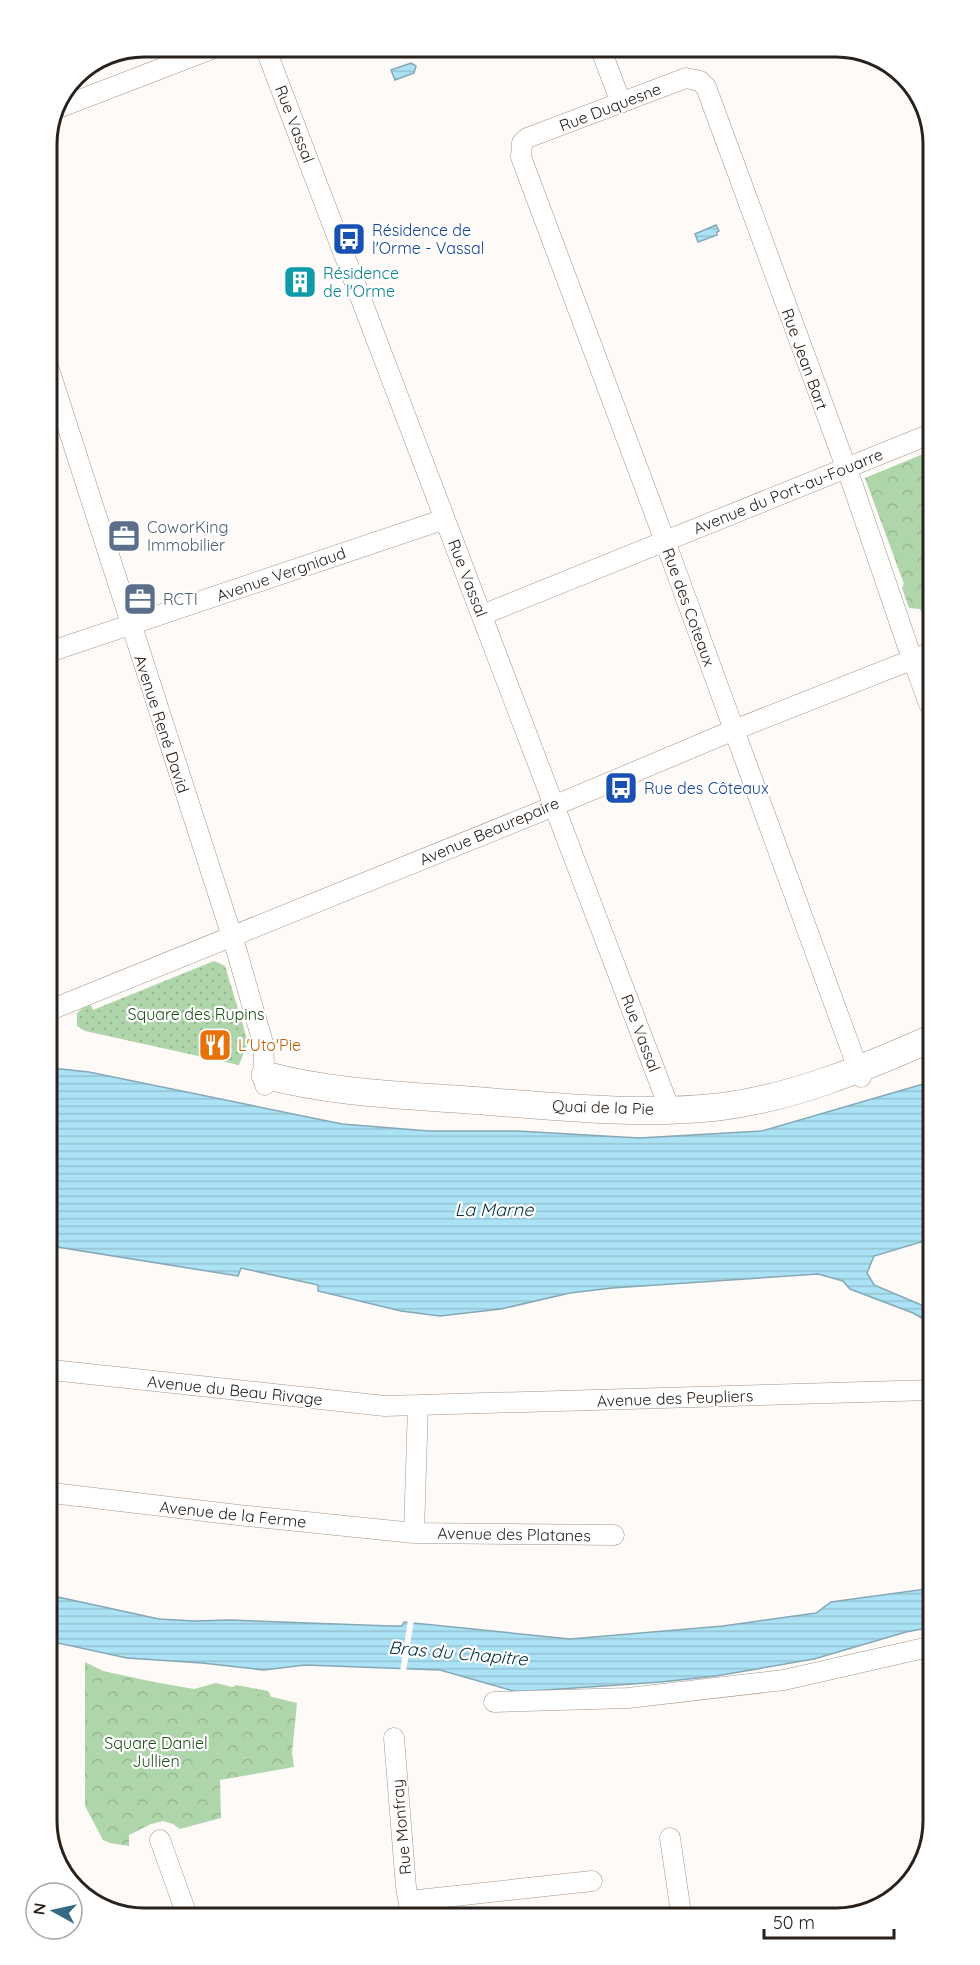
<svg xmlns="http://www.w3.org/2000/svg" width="980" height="1965" font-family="Quicksand,sans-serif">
<defs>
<pattern id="grass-tufts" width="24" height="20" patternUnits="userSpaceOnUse" patternTransform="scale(1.5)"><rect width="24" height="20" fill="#afd5ab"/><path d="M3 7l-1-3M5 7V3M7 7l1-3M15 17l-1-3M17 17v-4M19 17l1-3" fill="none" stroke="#97b793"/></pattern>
<pattern id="park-crowns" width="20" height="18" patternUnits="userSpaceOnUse" patternTransform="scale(1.5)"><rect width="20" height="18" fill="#afd5ab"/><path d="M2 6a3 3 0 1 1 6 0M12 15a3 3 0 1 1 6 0" fill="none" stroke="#97b793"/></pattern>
<pattern id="garden-dots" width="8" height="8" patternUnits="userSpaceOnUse" patternTransform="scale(1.5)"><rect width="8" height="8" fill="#afd5ab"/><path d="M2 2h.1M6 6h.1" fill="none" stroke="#97b793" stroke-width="1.8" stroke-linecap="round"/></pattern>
<pattern id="water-rules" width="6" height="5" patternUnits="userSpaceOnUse" patternTransform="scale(1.5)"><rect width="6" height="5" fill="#ace2f6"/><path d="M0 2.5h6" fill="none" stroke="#94c2d2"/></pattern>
</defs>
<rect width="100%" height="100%" fill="#fefaf7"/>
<path fill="url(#grass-tufts)" d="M236,1685L268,1691L271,1696L265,1700L232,1688Z"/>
<path fill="url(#park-crowns)" d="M928,452V625L920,609L909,608L902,588L904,584L865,478Z
M85,1662L103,1671L154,1682L194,1689L216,1683L297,1703L292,1753L294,1767L220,1780L221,1818L180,1829L173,1824L163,1821L151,1824L129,1835V1846L110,1843L103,1840L85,1806Z"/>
<path fill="url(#garden-dots)" d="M214,961L225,966L248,1042L239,1065L85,1031L77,1026V1013L83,1008L91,1005L93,1010Z"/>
<path fill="url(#water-rules)" stroke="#84a8b5" stroke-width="1.5" d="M411,63L416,66L414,73L395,80L391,70Z
M716,225L719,231L717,232V235L698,242L695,234Z
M51,1068L89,1072L342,1124L429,1131H517L639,1138L762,1131L930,1082L931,1239L874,1256L867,1273L874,1285L931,1309V1323L913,1313L850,1289L843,1281L818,1274L612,1288L570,1293L501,1309L440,1316L401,1311L318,1291V1285L241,1268L238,1276L51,1246Z
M933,1588V1627L906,1632L814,1659L716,1676L661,1682L517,1692L440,1670L305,1665L264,1670L202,1663L127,1658L53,1642V1596L159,1619L194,1621L230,1620L391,1626H402L404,1622L570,1639L723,1626L816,1613L831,1602Z"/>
<path fill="#fefaf7" d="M408,1619L414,1620L406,1672H400Z"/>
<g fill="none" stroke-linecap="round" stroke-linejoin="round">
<g stroke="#a59487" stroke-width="21">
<path id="street" d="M265,47L670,1110
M600,47L621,103
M61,107L217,47
M48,366L237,952L263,1043L265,1085
M482,615L928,435
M49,652L445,519
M913,660L929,704
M50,1010L537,813L734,730L929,653
M861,1077L665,541L521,157L522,143L527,138L686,78L700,81L706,87L853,486L908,647
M52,1370L385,1406L932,1390
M52,1493L238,1515L414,1533L614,1535
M414,1533L418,1405
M494,1702L628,1698L784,1680L933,1646
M394,1738L406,1887L411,1916
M670,1838L681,1913
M160,1840L188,1918
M409,1901L592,1881"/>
</g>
<g stroke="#a59487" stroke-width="28">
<path id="secondary" d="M265,1075C332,1093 400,1095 468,1100C551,1106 636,1116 718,1107C793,1098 862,1069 930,1039"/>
</g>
<use href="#street" stroke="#fff" stroke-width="20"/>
<use href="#secondary" stroke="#fff" stroke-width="27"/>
</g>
<defs>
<g id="bus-square" transform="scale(1.725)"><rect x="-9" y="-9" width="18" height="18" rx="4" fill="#1a4fb4" stroke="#fff"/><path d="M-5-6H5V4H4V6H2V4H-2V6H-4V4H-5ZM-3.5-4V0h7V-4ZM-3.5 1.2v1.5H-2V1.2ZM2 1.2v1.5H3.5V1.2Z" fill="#fff"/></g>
<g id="building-square" transform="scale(1.725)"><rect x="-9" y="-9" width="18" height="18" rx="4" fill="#0f9aa8" stroke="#fff"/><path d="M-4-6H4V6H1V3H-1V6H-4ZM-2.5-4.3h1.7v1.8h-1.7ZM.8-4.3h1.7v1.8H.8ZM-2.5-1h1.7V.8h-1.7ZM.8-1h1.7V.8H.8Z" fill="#fff"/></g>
<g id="office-square" transform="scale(1.725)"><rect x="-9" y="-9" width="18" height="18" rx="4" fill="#5c6f8a" stroke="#fff"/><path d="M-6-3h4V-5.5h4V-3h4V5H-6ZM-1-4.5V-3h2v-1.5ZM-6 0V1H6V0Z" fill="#fff"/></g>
<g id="restaurant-square" transform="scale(1.725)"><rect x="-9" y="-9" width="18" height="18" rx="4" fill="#e8710a" stroke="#fff"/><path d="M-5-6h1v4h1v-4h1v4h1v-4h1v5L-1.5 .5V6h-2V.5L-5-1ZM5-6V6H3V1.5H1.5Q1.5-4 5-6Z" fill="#fff"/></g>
</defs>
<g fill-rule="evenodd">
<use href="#bus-square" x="349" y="239"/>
<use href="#building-square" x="300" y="282"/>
<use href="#office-square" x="124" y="536"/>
<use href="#office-square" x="140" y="599"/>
<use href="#bus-square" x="621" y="788"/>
<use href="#restaurant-square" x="215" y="1045"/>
</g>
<g text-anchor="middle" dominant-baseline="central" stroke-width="4.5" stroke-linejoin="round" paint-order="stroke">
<g font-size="16" fill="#28211c" stroke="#fff">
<text transform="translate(610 107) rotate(-21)">Rue Duquesne</text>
<text transform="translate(295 124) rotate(69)">Rue Vassal</text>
<text transform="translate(805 359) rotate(70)">Rue Jean Bart</text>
<text transform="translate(788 491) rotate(-22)">Avenue du Port-au-Fouarre</text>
<text transform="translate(281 574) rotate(-19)">Avenue Vergniaud</text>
<text transform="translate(468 578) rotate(69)">Rue Vassal</text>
<text transform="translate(689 607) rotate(70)">Rue des Coteaux</text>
<text transform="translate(162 724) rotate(72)">Avenue René David</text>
<text transform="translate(489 831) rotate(-23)">Avenue Beaurepaire</text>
<text transform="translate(641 1033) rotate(69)">Rue Vassal</text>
<text transform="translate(603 1107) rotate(2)">Quai de la Pie</text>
<text transform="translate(235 1390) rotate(6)">Avenue du Beau Rivage</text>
<text transform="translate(675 1398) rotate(-2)">Avenue des Peupliers</text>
<text transform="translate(233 1514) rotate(6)">Avenue de la Ferme</text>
<text transform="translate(514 1534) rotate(1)">Avenue des Platanes</text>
<text transform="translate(401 1827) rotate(-95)">Rue Monfray</text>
</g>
<g font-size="16" fill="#164399" stroke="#fff" text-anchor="start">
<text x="372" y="230">Résidence de<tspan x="372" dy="18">l'Orme - Vassal</tspan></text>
<text x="644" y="788">Rue des Côteaux</text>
</g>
<g font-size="16" fill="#0d838f" stroke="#fff" text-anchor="start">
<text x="323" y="273">Résidence<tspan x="323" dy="18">de l'Orme</tspan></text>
</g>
<g font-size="16" fill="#4e5e75" stroke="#fff" text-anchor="start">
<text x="147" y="527">CoworKing<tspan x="147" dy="18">Immobilier</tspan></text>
<text x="163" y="599">RCTI</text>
</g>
<g font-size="16" fill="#195015" stroke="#fff">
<text x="196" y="1014">Square des Rupins</text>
<text x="156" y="1743">Square Daniel<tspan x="156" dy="18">Jullien</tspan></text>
</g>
<g font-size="16" fill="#c56008" stroke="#fff" text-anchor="start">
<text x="238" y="1045">L'Uto'Pie</text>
</g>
<g font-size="18" font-style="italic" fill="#00303e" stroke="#fff">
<text x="494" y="1209">La Marne</text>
<text transform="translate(458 1653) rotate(5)">Bras du Chapitre</text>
</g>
</g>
<path d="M0 0H980V1965H0ZM144 57H836A87 87 0 0 1 923 144V1821A87 87 0 0 1 836 1908H144A87 87 0 0 1 57 1821V144A87 87 0 0 1 144 57Z" fill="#fff" fill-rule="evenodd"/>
<path fill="none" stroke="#28211c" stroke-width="3" d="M144 57H836A87 87 0 0 1 923 144V1821A87 87 0 0 1 836 1908H144A87 87 0 0 1 57 1821V144A87 87 0 0 1 144 57Z"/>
<g transform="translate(54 1911) rotate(278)"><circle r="28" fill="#ffffff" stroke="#a9a6a4" stroke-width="1.5"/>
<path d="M0-4.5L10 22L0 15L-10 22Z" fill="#336b85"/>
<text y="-9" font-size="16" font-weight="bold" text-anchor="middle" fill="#28211c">N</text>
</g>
<path d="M764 1929v9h130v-9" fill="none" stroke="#28211c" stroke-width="3"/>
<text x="773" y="1929" font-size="18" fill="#28211c" stroke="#ffffff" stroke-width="4.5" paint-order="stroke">50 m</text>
</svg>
